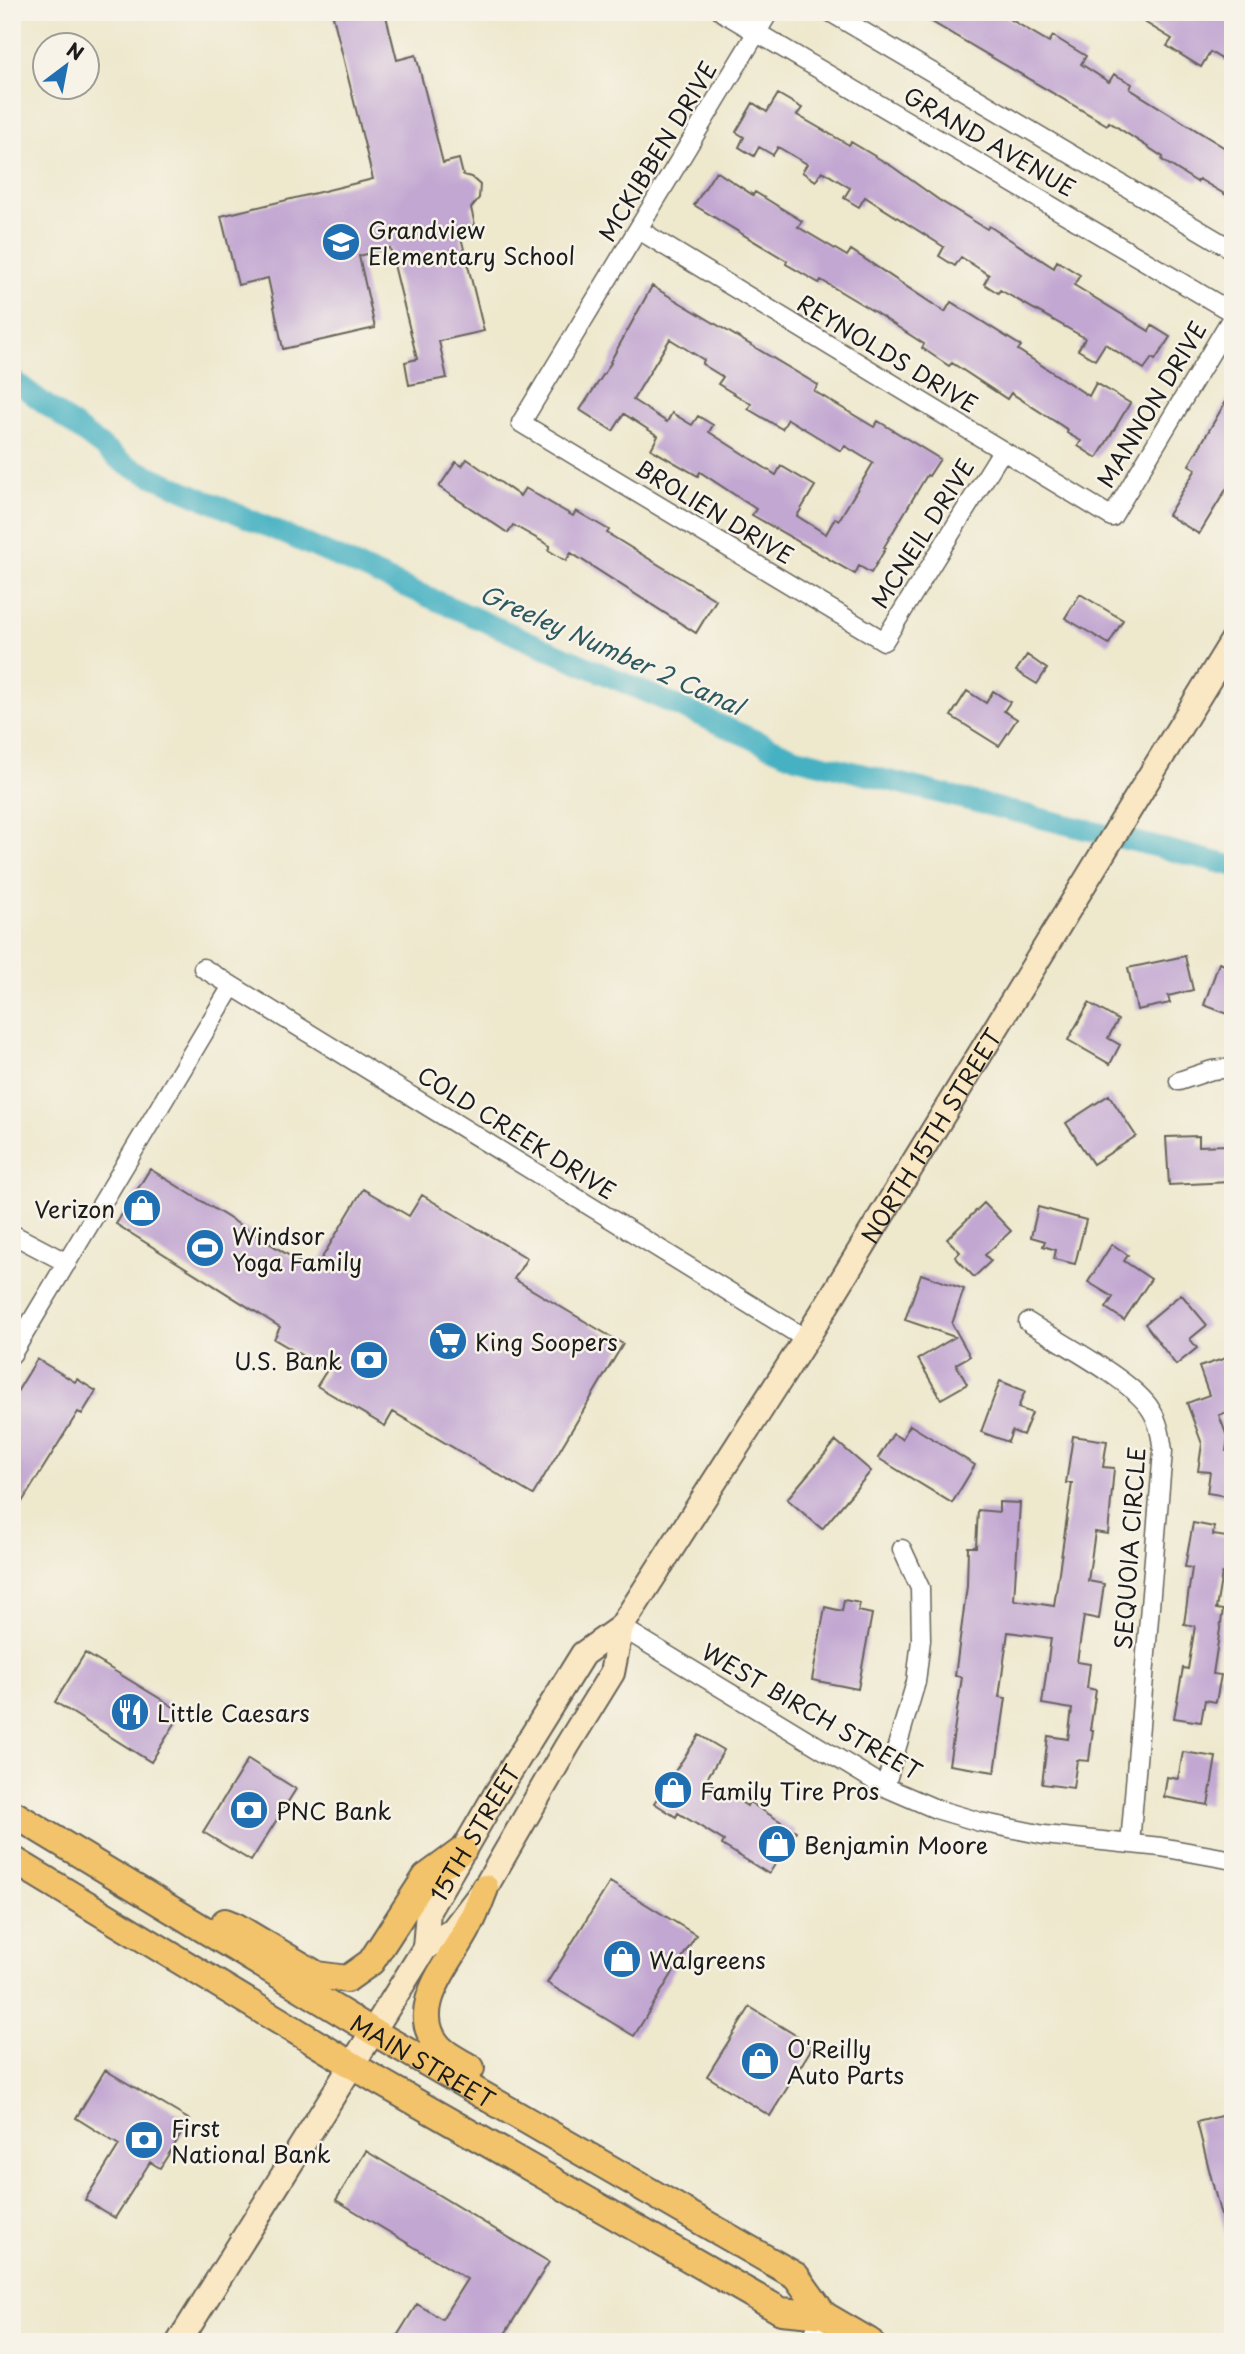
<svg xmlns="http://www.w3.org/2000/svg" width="1245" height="2354" font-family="'Playpen Sans',sans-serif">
<rect width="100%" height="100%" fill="#f7f3e8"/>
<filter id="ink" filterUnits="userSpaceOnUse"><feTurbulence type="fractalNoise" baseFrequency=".0143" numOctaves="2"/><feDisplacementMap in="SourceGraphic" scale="14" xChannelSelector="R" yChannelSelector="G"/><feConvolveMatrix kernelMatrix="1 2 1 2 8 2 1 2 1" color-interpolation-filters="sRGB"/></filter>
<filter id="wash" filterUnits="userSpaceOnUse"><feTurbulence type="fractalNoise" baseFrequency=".00686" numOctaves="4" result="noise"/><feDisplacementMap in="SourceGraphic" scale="28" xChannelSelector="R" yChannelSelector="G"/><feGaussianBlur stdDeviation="1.57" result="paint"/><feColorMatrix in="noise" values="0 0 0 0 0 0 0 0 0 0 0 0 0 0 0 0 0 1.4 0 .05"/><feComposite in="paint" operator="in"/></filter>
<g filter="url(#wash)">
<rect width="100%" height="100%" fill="#eee8cd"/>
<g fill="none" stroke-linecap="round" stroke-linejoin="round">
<path stroke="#45b1c2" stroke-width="21" d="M12,379L126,465L794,757L1233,866"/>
</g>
<g id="blocks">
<path fill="#c2a7d2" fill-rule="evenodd" d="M332,12H385L397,60L416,55L443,163L459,159L463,175L471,177L480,185L479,198L471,208L475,225L459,229L484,331L439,341L447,378L409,385L405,362L417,359L390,248L359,256L375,328L283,349L268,278L238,285L221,216L373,179Z
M915,12H998L1049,42L1053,36L1086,56L1081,64L1109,82L1114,74L1132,84L1130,89L1233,153V199L1199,179L1197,182L1162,160L1163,157L1109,122L1107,125Z
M1128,12H1221L1233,19V66L1210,52L1201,67L1167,46L1172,39Z
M778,94L802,108L797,115L849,145L851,142L893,167L939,200L987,229L989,226L1054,268L1057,261L1080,275L1074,285L1149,331L1152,326L1170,337L1155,360L1152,358L1144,369L1105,344L1095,360L1078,350L1085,338L1000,290L998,293L984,284L989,275L961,257L955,266L939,256L944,247L865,197L859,207L844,198L850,188L822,171L816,181L802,172L807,164L778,147L773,155L759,147L754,156L739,147L744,137L736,132L753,103L767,112Z
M716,171L753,195L755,192L802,221L798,227L847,256L851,250L945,312L951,302L1021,346L1018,350L1089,396L1096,383L1130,403L1097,458L1078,446L1081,441L1067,433L1068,430L1011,393L1007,399L952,363L949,366L922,348L924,344L873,311L821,280L819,283L786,264L787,261L694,205Z
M652,286L818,385L814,391L874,427L878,421L940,459L929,476L927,475L884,547L886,548L871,573L859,566L855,574L752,515L756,509L700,472L698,476L651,449L658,436L624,414L613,431L580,410L611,363L610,362ZM670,339L704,360L702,364L723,377L718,384L751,404L748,409L782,429L788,419L841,451L845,446L873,463L839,520L835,518L826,534L797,516L815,486L781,466L776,475L709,432L713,425L698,416L692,425L672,413L667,422L633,400Z
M1233,389V492L1227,488L1199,534L1168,515L1196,469L1189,465Z
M467,459L520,496L525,488L573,516L576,511L609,530L607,533L716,600L696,633L571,553L566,561L548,550L550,546L513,525L508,533L439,487L456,462L462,466Z
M1080,594L1123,620L1109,644L1065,618Z
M1027,655L1047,669L1037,684L1016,671Z
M967,691L986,703L993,691L1010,702L1004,711L1017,719L999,746L951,716Z
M1185,956L1193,990L1168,996L1170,1003L1137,1010L1128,968Z
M1219,963L1233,968V1016L1204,1005Z
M1089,1003L1118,1020L1108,1038L1120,1045L1110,1064L1068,1040Z
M1109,1095L1136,1136L1093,1164L1066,1123Z
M1199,1136V1146L1228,1145L1230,1182L1169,1185L1166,1137Z
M150,1169L314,1271L363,1189L409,1216L422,1195L527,1258L514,1279L623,1344L533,1495L393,1412L385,1426L317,1386L327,1370L274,1339L280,1327L116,1224Z
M984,1203L1011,1231L985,1255L991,1261L974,1277L955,1257L960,1252L947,1239Z
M1038,1207L1086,1220L1075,1264L1054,1259L1056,1250L1043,1246L1045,1241L1031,1237Z
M1112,1244L1128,1255L1124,1261L1151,1279L1124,1320L1106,1308L1113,1297L1088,1282Z
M921,1274L964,1289L952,1324L970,1356L956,1364L967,1384L941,1399L918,1359L955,1337L905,1320Z
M1181,1294L1207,1325L1190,1339L1197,1348L1176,1365L1145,1324Z
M1226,1358L1233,1377V1410L1219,1415L1228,1439L1226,1451L1233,1452V1497L1207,1493L1210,1472L1198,1471L1202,1444L1187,1403L1209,1395L1199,1367Z
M37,1359L75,1382L77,1379L96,1391L82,1414L78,1412L12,1518V1400Z
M1000,1381L1025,1391L1018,1408L1032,1413L1023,1435L1012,1431L1008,1442L981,1432Z
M910,1425L975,1465L952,1503L878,1458L893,1434L902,1439Z
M1073,1436L1107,1441L1103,1467L1114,1468L1108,1534L1095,1532L1088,1581L1104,1584L1099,1619L1084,1616L1077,1662L1090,1664L1087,1688L1096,1690L1090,1730H1093L1089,1761L1077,1760L1073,1788L1042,1784L1048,1736L1068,1739L1072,1709L1042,1704L1051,1638L1008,1632L999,1697L1006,1698L995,1772L949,1765L962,1677L955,1676L967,1586L968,1547H976L978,1510L999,1512V1502L1020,1503L1014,1600L1054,1606L1072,1483H1066Z
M836,1441L871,1471L822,1529L787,1499Z
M1193,1523L1214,1527L1213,1535L1233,1538V1575L1222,1573L1216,1609L1223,1610L1213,1674L1221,1675L1216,1702L1205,1700L1201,1722L1174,1718L1183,1668L1188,1669L1195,1626L1184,1624L1192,1568L1185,1567Z
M844,1600L860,1603L858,1611L872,1614L858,1689L812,1680L825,1607L842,1611Z
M85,1653L182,1712L151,1762L55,1702Z
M699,1735L724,1750L706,1780L747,1806L749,1802L796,1831L769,1874L722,1845L724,1841L678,1813L676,1817L654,1803Z
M1183,1752L1216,1757L1208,1805L1164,1797L1167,1777L1178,1779Z
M248,1759L296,1789L251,1861L203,1832Z
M610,1882L696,1935L634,2036L547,1983Z
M750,2007L813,2046L770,2116L707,2076Z
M105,2070L190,2120L160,2168L150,2162L115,2218L85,2200L119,2145L76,2118Z
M1233,2113V2239L1227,2240L1197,2122Z
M366,2151L549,2262L500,2342H406L397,2336L417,2304L442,2319L467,2279L336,2200Z"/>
</g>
</g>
<g filter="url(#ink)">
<use href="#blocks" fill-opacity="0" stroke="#66635a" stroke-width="2"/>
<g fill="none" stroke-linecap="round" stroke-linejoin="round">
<g stroke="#66635a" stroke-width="21">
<path id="street" d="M722,12L1233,313
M769,12L521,423L884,641L1002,451
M830,12L1233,250
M639,230L1112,517L1233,316
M203,968L806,1339
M1179,1081L1212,1070L1233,1068
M12,1234L67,1263
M1028,1322C1059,1342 1134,1381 1151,1410C1159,1422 1161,1437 1163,1451L1130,1844
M12,1354L232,986
M621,1627L885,1787L936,1809L980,1822L1044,1835L1161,1847L1233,1860
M885,1787L916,1682L921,1640L920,1588L902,1549
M809,2342L824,2315"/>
</g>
<g stroke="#66635a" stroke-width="28">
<g id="secondary">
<path id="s1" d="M425,1948L428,1911L496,1794L583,1654L621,1627"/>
<path id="s2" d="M179,2342L425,1948L453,1930L485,1888L567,1746L612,1673L621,1627L806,1339L1233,640"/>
</g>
</g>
<g stroke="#66635a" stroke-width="30">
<g id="primary">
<path id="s3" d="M12,1813L372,2031L796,2276L824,2315L870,2342"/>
<path d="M12,1859L377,2080L781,2311L824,2315"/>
<path d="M225,1922L235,1926L317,1975L347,1979L371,1962L426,1877L463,1850"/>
<path d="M471,2068C461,2062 447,2056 439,2047C405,2009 451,1962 468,1928C475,1915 480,1901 485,1888"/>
</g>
</g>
<use href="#street" stroke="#fff" stroke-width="18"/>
<use href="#secondary" stroke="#fae7c3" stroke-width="24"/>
<use href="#primary" stroke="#f2c36a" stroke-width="26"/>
</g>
</g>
<defs>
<g id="school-disc" transform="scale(2.0125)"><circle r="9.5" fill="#1f6fb2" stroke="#f7f3e8"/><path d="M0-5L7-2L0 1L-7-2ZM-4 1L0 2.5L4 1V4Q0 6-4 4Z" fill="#fff"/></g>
<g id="shop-disc" transform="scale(2.0125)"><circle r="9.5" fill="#1f6fb2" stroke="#f7f3e8"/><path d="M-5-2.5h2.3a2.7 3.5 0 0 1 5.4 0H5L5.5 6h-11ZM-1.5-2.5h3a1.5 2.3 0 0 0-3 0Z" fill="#fff"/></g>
<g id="stadium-disc" transform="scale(2.0125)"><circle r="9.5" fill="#1f6fb2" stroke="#f7f3e8"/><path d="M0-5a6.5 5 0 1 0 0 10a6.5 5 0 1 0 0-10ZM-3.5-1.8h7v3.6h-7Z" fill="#fff"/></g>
<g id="supermarket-disc" transform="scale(2.0125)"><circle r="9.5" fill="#1f6fb2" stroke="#f7f3e8"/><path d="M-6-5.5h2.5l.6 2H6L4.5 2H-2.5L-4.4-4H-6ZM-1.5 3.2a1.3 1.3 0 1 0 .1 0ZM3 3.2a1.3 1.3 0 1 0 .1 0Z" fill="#fff"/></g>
<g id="bank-disc" transform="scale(2.0125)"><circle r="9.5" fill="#1f6fb2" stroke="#f7f3e8"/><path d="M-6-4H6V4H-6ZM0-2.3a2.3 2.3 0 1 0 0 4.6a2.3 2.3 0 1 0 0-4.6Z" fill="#fff"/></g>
<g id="restaurant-disc" transform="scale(2.0125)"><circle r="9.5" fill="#1f6fb2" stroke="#f7f3e8"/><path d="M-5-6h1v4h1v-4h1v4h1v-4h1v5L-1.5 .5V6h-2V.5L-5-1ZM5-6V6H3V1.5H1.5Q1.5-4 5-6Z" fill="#fff"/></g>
</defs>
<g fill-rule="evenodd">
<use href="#school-disc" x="341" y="242"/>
<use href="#shop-disc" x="142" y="1208"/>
<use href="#stadium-disc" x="205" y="1248"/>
<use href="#supermarket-disc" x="448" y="1341"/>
<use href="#bank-disc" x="369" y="1360"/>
<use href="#restaurant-disc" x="130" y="1712"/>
<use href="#shop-disc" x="673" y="1790"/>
<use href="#bank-disc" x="249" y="1810"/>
<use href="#shop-disc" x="777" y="1844"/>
<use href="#shop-disc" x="622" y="1959"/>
<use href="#shop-disc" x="760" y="2061"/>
<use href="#bank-disc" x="144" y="2140"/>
</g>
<g text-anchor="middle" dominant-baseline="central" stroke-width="5" stroke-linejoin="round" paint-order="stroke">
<g font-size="23" fill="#1c1c1c" stroke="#f7f3e8">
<text transform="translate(990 141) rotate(30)">GRAND AVENUE</text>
<text transform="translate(657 151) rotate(-59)">MCKIBBEN DRIVE</text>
<text transform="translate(888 353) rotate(31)">REYNOLDS DRIVE</text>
<text transform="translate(1151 404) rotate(-59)">MANNON DRIVE</text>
<text transform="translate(715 511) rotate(31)">BROLIEN DRIVE</text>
<text transform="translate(922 533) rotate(-58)">MCNEIL DRIVE</text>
<text transform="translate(517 1132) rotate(32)">COLD CREEK DRIVE</text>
<text stroke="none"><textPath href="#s2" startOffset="1428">NORTH 15TH STREET</textPath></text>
<text transform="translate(1129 1548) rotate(-86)">SEQUOIA CIRCLE</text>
<text transform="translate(812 1711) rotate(30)">WEST BIRCH STREET</text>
<text stroke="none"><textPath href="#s1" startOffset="128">15TH STREET</textPath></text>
<text stroke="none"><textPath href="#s3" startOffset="480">MAIN STREET</textPath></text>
</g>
<g font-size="23" fill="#1c1c1c" stroke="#f7f3e8" text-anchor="start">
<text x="368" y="229">Grandview<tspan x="368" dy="26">Elementary School</tspan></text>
<text x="115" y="1208" text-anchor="end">Verizon</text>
<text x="232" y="1235">Windsor<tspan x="232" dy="26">Yoga Family</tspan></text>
<text x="475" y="1341">King Soopers</text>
<text x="342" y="1360" text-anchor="end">U.S. Bank</text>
<text x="157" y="1712">Little Caesars</text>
<text x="700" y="1790">Family Tire Pros</text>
<text x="276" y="1810">PNC Bank</text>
<text x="804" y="1844">Benjamin Moore</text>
<text x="649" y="1959">Walgreens</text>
<text x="787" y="2048">O'Reilly<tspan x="787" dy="26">Auto Parts</tspan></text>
<text x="171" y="2127">First<tspan x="171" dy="26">National Bank</tspan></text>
</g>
<g font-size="24" font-style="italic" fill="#2c585e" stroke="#f7f3e8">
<text transform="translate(612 649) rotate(24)">Greeley Number 2 Canal</text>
</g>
</g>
<rect width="1245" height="2354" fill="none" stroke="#f7f3e8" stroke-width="42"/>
<g transform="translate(66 66) rotate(32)"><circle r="33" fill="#f7f3e8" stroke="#9f9d96" stroke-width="2"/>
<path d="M0-5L12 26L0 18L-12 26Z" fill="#1f6fb2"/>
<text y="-10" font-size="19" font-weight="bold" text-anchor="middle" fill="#1c1c1c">N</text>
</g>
</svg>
